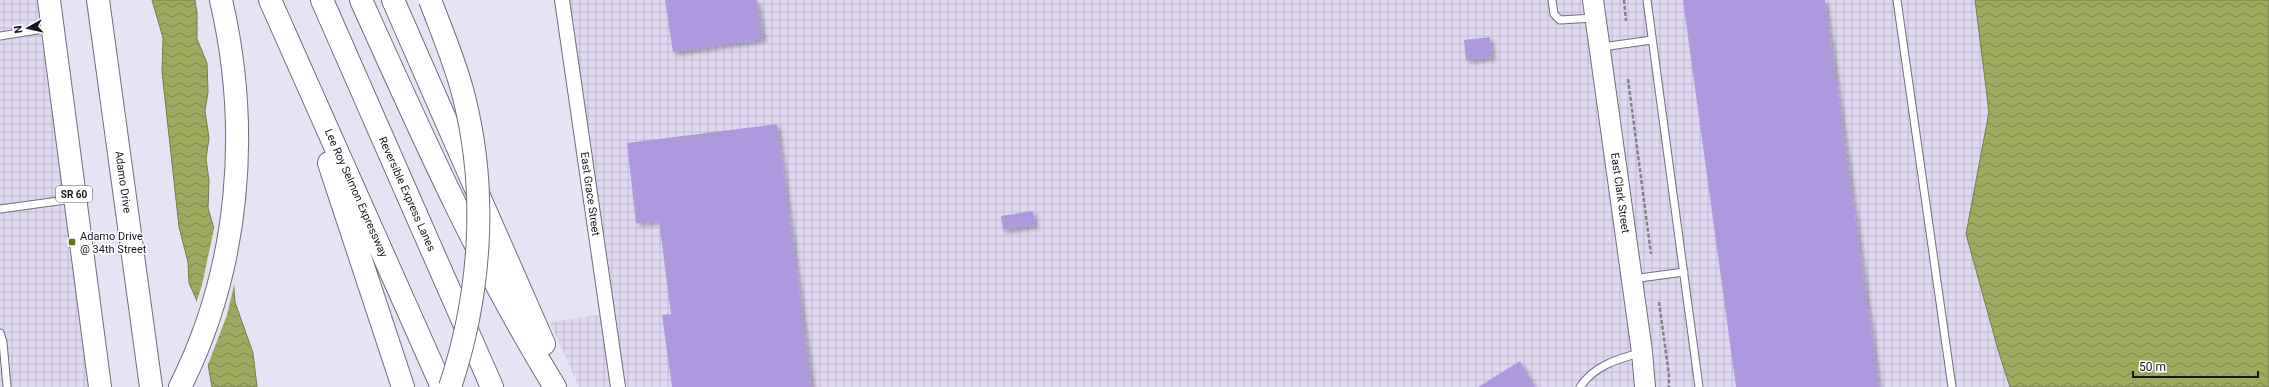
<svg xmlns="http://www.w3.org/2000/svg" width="2269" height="387" font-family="Roboto,sans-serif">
<defs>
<pattern id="industrial-grid" width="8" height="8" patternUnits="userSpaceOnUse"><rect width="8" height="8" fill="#dfd8f1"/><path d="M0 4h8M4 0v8" fill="none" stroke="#bfb9ce"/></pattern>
<pattern id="water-waves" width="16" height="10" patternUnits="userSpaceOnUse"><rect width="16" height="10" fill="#9daa5e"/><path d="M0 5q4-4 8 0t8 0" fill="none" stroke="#7f894d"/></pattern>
<filter id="shadow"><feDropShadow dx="3.5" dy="3.5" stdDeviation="2" flood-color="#0004"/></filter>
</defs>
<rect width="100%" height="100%" fill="#e7e3f4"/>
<path fill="url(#industrial-grid)" d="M0,0H44L89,387H0Z
M566,0H1975L1989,112L1966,234L1999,353L2010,387H579L550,322L600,315L593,236Z"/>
<path fill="url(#water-waves)" stroke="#757e4a" d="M152,0H195L197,12V39L207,63L208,92L205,111L209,138L206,159L209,180L208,208L221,253L233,276L235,302L253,353L257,387H212L197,301L189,283L188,262L179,227L162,72L163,38Z
M1975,0H2269V387H2010L1999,353L1966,234L1989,112Z"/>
<path fill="#e7e3f4" d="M215,224L223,252L235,275V281L227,315L207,367L196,304L202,285Z"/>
<path fill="#ae99de" filter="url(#shadow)" d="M665,0H757L763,39L673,52Z
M1683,0H1825L1879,387H1736Z
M1490,37L1492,57L1466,60L1464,40Z
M777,124L812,387H672L662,315L671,314L659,221L636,223L627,143Z
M1033,211L1035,225L1003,230L1001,216Z
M1520,361L1535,387H1478Z"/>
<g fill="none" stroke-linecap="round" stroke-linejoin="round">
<g stroke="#716d7c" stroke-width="9">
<path id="lane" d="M1552,0L1554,14L1560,20L1594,18
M1647,0L1699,387
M1897,0L1952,387
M0,36L50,28
M1602,47L1652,40
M0,209L73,199
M1632,279L1684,272
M0,333L3,342L7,387
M1580,387C1594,366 1617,359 1640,353"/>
</g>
<g stroke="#716d7c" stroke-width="16">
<path id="street" d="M562,0L618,387"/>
</g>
<g stroke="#716d7c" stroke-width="22">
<path id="secondary" d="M1593,0L1642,352L1645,387"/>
</g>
<g stroke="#716d7c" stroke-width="24">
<path id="primary" d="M49,0L100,387
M98,0L151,387"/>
</g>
<g stroke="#716d7c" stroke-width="24">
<path id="highway" d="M270,0L442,387
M322,0L492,387
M361,0C420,131 479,264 555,387
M393,0L544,344
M329,163L403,387
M180,387C240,268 251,129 221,0"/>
</g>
<path stroke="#83808c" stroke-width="2.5" stroke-dasharray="4 2" stroke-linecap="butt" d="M1624,0L1626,21
M1628,79L1651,254
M1659,302L1669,375V387"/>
<use href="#lane" stroke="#fff" stroke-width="7"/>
<use href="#street" stroke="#fff" stroke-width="14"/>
<use href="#secondary" stroke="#fff" stroke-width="20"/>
<use href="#primary" stroke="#fff" stroke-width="22"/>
<use href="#highway" stroke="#fff" stroke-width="22"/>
<g stroke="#716d7c" stroke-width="24" stroke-linecap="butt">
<path id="highway-bridge" d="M430,0C442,32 456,64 464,97C488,192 481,294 450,387"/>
</g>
<use href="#highway-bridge" stroke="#fff" stroke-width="22"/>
</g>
<rect fill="#68731e" stroke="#fff" stroke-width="1.5" x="68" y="238" width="8" height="8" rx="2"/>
<g text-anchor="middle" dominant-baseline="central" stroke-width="3" stroke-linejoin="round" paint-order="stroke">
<rect fill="#fff" stroke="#5e5d61" stroke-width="1" x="56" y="186" width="36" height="16" rx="3"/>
<g font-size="10" font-weight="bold" fill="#19171d">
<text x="74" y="194">SR 60</text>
</g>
<g font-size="11" fill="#19171d" stroke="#fff">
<text transform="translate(123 182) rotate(82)">Adamo Drive</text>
<text transform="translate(356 193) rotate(66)">Lee Roy Selmon Expressway</text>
<text transform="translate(1620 193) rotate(82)">East Clark Street</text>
<text transform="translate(407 194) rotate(66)">Reversible Express Lanes</text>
<text transform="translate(590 194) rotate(82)">East Grace Street</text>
</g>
<g font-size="11" fill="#19171d" stroke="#fff" text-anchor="start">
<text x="80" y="236">Adamo Drive<tspan x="80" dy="13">@ 34th Street</tspan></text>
</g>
</g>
<g transform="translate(28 28) rotate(262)" stroke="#ffffff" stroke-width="3" paint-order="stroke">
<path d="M0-3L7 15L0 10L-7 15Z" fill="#19171d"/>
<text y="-6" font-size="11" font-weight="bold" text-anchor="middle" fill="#19171d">N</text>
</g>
<path d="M2133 371v6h125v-6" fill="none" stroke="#19171d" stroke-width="2"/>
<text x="2139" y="371" font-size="12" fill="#19171d" stroke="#ffffff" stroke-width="3" paint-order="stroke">50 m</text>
</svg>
